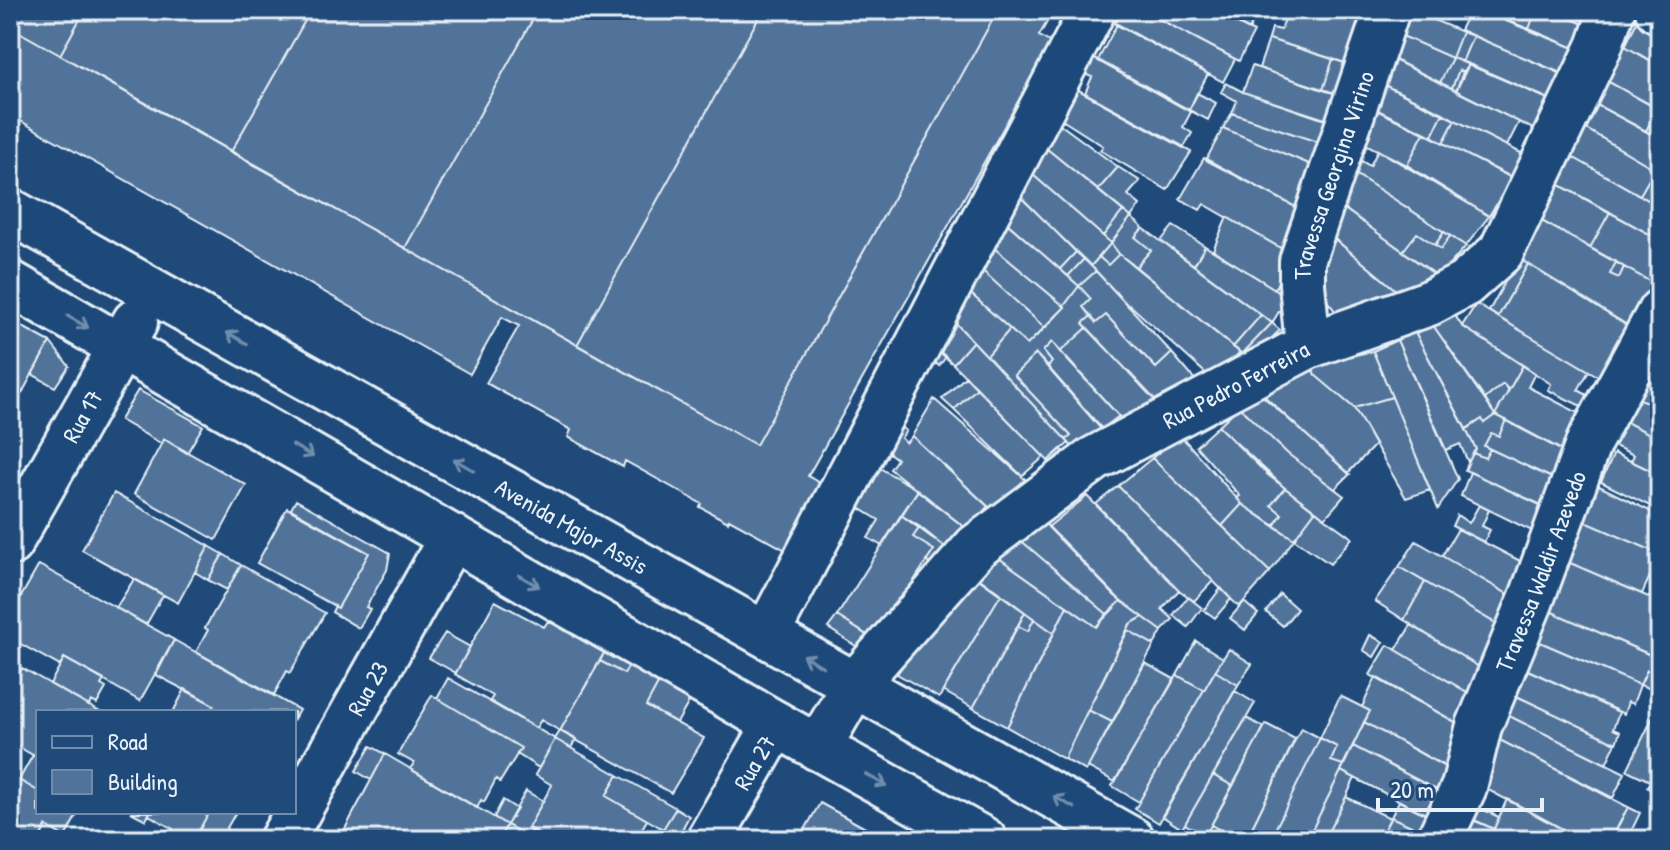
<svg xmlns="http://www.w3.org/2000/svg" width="1670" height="850" font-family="'Patrick Hand',sans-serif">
<rect width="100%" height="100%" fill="#1f4a7a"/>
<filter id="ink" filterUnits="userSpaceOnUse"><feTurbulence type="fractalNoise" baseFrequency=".0125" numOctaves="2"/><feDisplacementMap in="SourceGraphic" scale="16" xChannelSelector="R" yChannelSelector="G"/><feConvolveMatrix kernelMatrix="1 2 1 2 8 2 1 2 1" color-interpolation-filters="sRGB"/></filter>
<g filter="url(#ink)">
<path fill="#517399" stroke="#e8f1f8" stroke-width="2" d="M10,10H85L60,55L10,27Z
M85,10H311L231,152L60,55Z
M311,10H538L405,248L231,152Z
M538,10H763L577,345L405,248Z
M763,10H998L756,445L577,345Z
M998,10H1054L1039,36L1051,43L808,476L834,492L798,557L729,519L728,522L700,507L702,504L625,461L623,467L568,437L571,430L486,383L519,326L502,317L470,374L10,115V27L756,445Z
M1130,10H1142L1235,59L1223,82L1115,24L1122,11L1128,15Z
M1142,10H1211L1254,32L1239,61Z
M1211,10H1241L1239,12L1254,20L1249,30Z
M1288,10H1330L1371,23L1354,66L1269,39L1272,28L1281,30Z
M1330,10H1375L1371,23Z
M1402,10H1411L1462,32L1452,58L1393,32Z
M1470,10H1478L1577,49L1564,75L1460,30Z
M1480,10H1536L1529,29Z
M1536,10H1550L1586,25L1577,49L1529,29Z
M1550,10H1592L1586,25Z
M1641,13L1660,24V66L1625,46Z
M1117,24L1208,74L1189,110L1098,60Z
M1389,30L1452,58L1440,83L1380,53Z
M1462,32L1473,36L1462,62L1452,58Z
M1473,36L1561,73L1550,100L1462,62Z
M1269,39L1333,59L1323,90L1259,68Z
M1625,46L1660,66V110L1607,81Z
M1385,55L1519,122L1507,146L1378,82Z
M1093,58L1191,112L1183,127L1192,133L1184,147L1085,93L1092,77L1084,74Z
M1452,58L1469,64L1463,72L1459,70L1452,88L1440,83Z
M1333,59L1354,66L1344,96L1323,90Z
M1469,64L1547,98L1533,129L1456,91Z
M1252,66L1347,97L1337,124L1243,92Z
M1459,70L1463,72L1456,91L1452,88Z
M1607,81L1657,109L1646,131L1595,104Z
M1378,82L1443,113L1432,136L1367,105Z
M1226,83L1243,92L1340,124L1332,147L1232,113L1237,101L1221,92Z
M1075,88L1191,152L1167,190L1100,150L1103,146L1059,118Z
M1197,93L1216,103L1208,120L1189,110Z
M1364,104L1424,133L1407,165L1349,136Z
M1595,104L1660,139V172L1583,127Z
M1657,109L1660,110V139L1646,131Z
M1232,113L1332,147L1321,169L1223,128Z
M1443,113L1455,120L1443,143L1432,136Z
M1455,120L1529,157L1517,180L1443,143Z
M1057,122L1118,167L1098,190L1041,144Z
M1583,127L1655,169L1640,195L1569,155Z
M1223,128L1321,169L1305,212L1206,160Z
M1424,133L1512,178L1489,216L1407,165Z
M1041,144L1123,211L1103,236L1024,167Z
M1378,150L1489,216L1466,246L1351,171L1355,157L1370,166Z
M1569,155L1660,207V240L1556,183Z
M1204,158L1305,212L1284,250L1204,204L1200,210L1180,199Z
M1024,167L1111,243L1091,266L1010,187Z
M1118,167L1140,181L1128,195L1140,205L1131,217L1098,190Z
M1655,169L1660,172V207L1640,195Z
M1351,171L1444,232L1435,245L1417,233L1403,251L1336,203Z
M1556,183L1610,212L1590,248L1538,219Z
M1019,195L1076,252L1060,269L1002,219Z
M1345,209L1434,274L1403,296L1331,236Z
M1123,211L1131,217L1111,243L1103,236Z
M1610,212L1660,240V287L1590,248Z
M998,215L1079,286L1064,306L988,243Z
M1131,217L1143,228L1135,237L1151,250L1136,267L1119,254L1111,243Z
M1227,217L1289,253L1275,289L1213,250Z
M1538,219L1616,262L1610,274L1619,278L1624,267L1660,287V294L1639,333L1518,258Z
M1173,226L1205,246L1194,265L1161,241Z
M1143,228L1261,315L1233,347L1136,267L1151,250L1135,237Z
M1444,232L1450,236L1441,249L1435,245Z
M1417,233L1441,249L1450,236L1466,246L1439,277L1403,251Z
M1335,239L1403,296L1344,322L1315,286L1322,259L1327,262Z
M988,243L1065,307L1045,328L973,262Z
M1111,243L1119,254L1108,265L1099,257Z
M1205,246L1288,297L1272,323L1194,265Z
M1076,252L1084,259L1068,276L1060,269Z
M1119,254L1240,352L1213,380L1130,305L1129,307L1091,266L1099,257L1108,265Z
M1518,258L1528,264L1498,317L1489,311Z
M1084,259L1096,271L1079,286L1068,276Z
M973,262L1045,328L1027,345L958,282Z
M1616,262L1624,267L1619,278L1610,274Z
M1528,264L1632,328L1601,378L1498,317Z
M1096,271L1172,353L1156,368L1106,315L1096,323L1083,307L1091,299L1079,286Z
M962,286L1010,329L987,356L943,310Z
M1079,286L1091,299L1083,307L1091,316L1083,323L1087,328L1060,352L1052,342L1043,351L1052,362L1048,367L1036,354L1014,375L1071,436L1066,440L987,356L1010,329L1027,345L1065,307L1064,306Z
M1476,304L1589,371L1578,390L1591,397L1585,408L1548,390L1551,384L1462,326Z
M1450,308L1462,326L1523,365L1509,390L1503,384L1485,399L1430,321Z
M948,315L973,341L953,364L932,345Z
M1106,315L1156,368L1172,353L1196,381L1160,406L1083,323L1091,316L1096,323Z
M1261,315L1272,323L1242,354L1233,347Z
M10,320L50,342L10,415Z
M1430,321L1495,415L1484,423L1482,419L1466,429L1414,330Z
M1272,323L1280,330L1250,360L1242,354Z
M1087,328L1158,403L1129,427L1060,352Z
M1414,330L1476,449L1468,462L1460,444L1446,450L1397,340Z
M1397,340L1458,479L1438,509L1373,351Z
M973,341L1069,443L1048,461L953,364Z
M50,342L69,366L55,387L32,374Z
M1052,342L1119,416L1102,429L1048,367L1052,362L1043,351Z
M932,345L946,357L939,366L927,355Z
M1373,351L1392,397L1354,408L1315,375L1311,365Z
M1036,354L1108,437L1081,457L1066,440L1071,436L1014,375Z
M1642,363L1660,373V409L1628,393Z
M1311,365L1315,375L1354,408L1375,445L1348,473L1264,396L1284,375Z
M1523,365L1535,373L1528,387L1584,416L1566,453L1495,415Z
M966,376L977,388L954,410L942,399Z
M1503,384L1509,390L1495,415L1485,399Z
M977,388L1044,457L1022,476L954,410Z
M138,390L203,426L187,453L164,439L162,444L120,420Z
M1257,391L1350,474L1335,489L1288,454L1239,407Z
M1628,393L1660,409V439L1618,418Z
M1392,397L1430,490L1406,498L1354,408Z
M934,399L1025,479L994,512L912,436Z
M1239,407L1288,454L1344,496L1325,518L1268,475L1218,426Z
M1495,415L1506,420L1499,436L1491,433L1484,446L1490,449L1485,458L1473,453L1476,449L1466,430L1482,419L1484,423Z
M1618,418L1660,439V475L1631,461L1634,455L1606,442Z
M893,420L906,431L901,438L906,443L912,436L988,506L968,530L890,469L897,459L880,446Z
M1506,420L1575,457L1564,484L1484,446L1491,433L1499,436Z
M1218,426L1285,488L1271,505L1282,514L1274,526L1242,504L1237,498L1240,496L1196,446Z
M1180,435L1242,504L1222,526L1152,458Z
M164,439L246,485L216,540L134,494Z
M1061,449L1074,462L1059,472L1048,461Z
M1490,449L1561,482L1550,509L1465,470L1473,453L1485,458Z
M1614,453L1660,475V511L1601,482Z
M1152,458L1270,572L1239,607L1118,486Z
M871,463L918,490L882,546L868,538L879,520L851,503Z
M1470,472L1553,511L1542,536L1461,496Z
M1589,481L1660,516V554L1574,517Z
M1118,486L1213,581L1194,601L1179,590L1096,504Z
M1285,488L1315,511L1294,539L1274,526L1282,514L1271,505Z
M918,490L968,530L946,548L901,515Z
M114,493L209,546L178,603L82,550Z
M1087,496L1179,590L1162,609L1173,619L1162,631L1115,596L1048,527Z
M296,500L390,553L387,570L366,607L370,609L359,628L332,612L335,606L338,608L369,553L291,509Z
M1242,504L1294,539L1270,572L1222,526Z
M1479,505L1489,510L1482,526L1490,530L1484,542L1452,526L1457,515L1469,523Z
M287,508L369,553L338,608L257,563Z
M1315,511L1352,538L1330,564L1294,539Z
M901,515L920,527L913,537L934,550L875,640L837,616Z
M1574,517L1660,554L1642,594L1561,559Z
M1040,518L1121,601L1107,614L1018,538Z
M920,527L946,548L933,567L926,561L934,550L913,537Z
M1458,529L1530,566L1518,600L1442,556Z
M1018,538L1107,614L1096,627L996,556Z
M1416,541L1518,600L1507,630L1399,567Z
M209,546L223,554L208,580L195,572Z
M223,554L241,565L227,590L208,580Z
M1660,555V577L1651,573Z
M996,556L1067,606L1054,633L973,575Z
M1561,559L1660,602V624L1655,636L1660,638L1657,658L1543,608Z
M39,565L174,640L140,701L64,658L60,666L10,638V616Z
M241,565L325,613L290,673L287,671L274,695L196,652L208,630L205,628Z
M1399,567L1425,582L1404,620L1375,601Z
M967,570L1001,594L939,698L897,674Z
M134,579L163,595L146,625L116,608Z
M1425,582L1507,630L1487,672L1404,620Z
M1221,588L1231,599L1215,618L1204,610Z
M1001,594L1025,612L973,708L943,691Z
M1280,594L1297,609L1283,626L1266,612Z
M1188,597L1202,608L1188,627L1173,615Z
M495,601L544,627L548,621L604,653L560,731L541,720L536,728L490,701L493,696L455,674Z
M1121,601L1143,617L1130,624L1064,759L1007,727L1067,606L1096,627Z
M1244,602L1258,614L1245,630L1230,618Z
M1543,608L1660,659V675L1647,670L1640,685L1533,639Z
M1025,612L1034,619L1028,631L1018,626Z
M837,616L871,638L862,650L828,628Z
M1143,617L1162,631L1154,645L1128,630L1130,624Z
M1034,619L1054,633L1007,727L973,708L1018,626L1028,631Z
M1411,625L1487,672L1474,696L1396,650Z
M1128,630L1154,645L1112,722L1088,710Z
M445,633L470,647L456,673L429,658Z
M1370,635L1383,642L1374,657L1363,650Z
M1528,637L1640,685L1633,704L1628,702L1624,714L1517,665Z
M174,640L299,710L294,719V712L210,711L214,705L156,675Z
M1196,641L1223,658L1204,690L1177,675Z
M1388,645L1480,700L1466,728L1370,675Z
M1229,649L1252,664L1238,685L1215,671Z
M604,653L629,666L624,674L600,661Z
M64,658L104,680L101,685L106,688L97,704L91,701L89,706L50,684Z
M600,661L624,674L629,666L659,682L646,706L704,738L671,793L560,731Z
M1145,663L1174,679L1115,782L1088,767Z
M22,668L100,712H38V758L10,742V689Z
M1523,668L1619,712L1613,729L1620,732L1616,743L1512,694Z
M1647,670L1657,674L1651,689L1640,685Z
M1215,671L1238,685L1159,823L1135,809Z
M1177,675L1204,690L1139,802L1112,786Z
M1376,677L1473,732L1455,772L1364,722L1370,711L1362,707Z
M448,678L555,739L539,768L517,754L521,748L437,698Z
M659,682L690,700L677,723L646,706Z
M185,689L214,705L210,711L213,712H173Z
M1502,689L1616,743L1606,764L1493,708Z
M1235,691L1255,703L1182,829L1162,816Z
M432,695L521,748L500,782L496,779L484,802L481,800L477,808L410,769L414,763L398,754Z
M1340,696L1370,711L1343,765L1331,761L1337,747L1320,738Z
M1660,703V720L1653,717Z
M1493,708L1625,773L1613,798L1494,737Z
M1088,710L1112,722L1086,771L1064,759Z
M1653,717L1660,720V798L1647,787L1650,781L1627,770Z
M1246,718L1264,727L1233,786L1213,775Z
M1364,722L1461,776L1450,797L1353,746Z
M1266,724L1295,739L1246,840H1238L1211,825Z
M1301,728L1320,738L1270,840H1246Z
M560,731L576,739L571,748L555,739Z
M1494,737L1628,807L1615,832L1624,836L1622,840H1583L1475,783Z
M1320,738L1337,747L1331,761L1343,765L1341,771L1307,840H1270Z
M555,739L618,775L606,796L647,820L635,840H550L528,828L552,785L535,775Z
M371,746L385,754L371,780L356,771Z
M1353,746L1450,797L1439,821L1341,771Z
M385,754L507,825L498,840H339Z
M33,755L38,758V791L19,780Z
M1341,771L1355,778L1346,797L1324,840H1307Z
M10,775L38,791V812L78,813L65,837L46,826L39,840H10Z
M618,775L676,808L663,829L606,796Z
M1213,775L1233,786L1205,836L1185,824Z
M526,791L543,801L528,828L532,830L527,836L507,825Z
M1346,797L1390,818L1379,840H1324Z
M1507,799L1583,840H1457L1468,818L1494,829Z
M503,800L517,809L507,825L494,817Z
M1399,801L1435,819L1429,834L1391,817Z
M1466,802L1499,817L1494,829L1461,814Z
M820,803L887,840H799Z
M1628,807L1640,813L1627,840H1622L1624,836L1615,832Z
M676,808L689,816L678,837L663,829Z
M131,812H150L146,820Z
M150,812H209L194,840H166L173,829L149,815Z
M209,812H236L220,840H194Z
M1391,817L1429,834L1426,840H1379Z
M507,825L522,834L518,840H511L501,835Z
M916,828L933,837L932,840H909Z"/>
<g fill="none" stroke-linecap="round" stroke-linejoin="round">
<g stroke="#e8f1f8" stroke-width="50">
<g id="minor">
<path d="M1658,10L1660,11"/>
<path id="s1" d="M10,211L1132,840"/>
<path d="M10,283L776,724L984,840"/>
<path id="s2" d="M1308,346L1302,284V261L1387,10"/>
<path id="s3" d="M10,543L135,322"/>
<path d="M767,634L1093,10"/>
<path id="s4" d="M818,748L855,684L976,547L1094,459L1308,346L1429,303L1465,284L1501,252L1599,47L1612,10"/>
<path id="s5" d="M282,840L452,537"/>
<path id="s6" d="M709,840L776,724"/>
<path id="s7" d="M1439,840L1464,787L1479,726L1531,600L1589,442L1660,312"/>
</g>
</g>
<use href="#minor" stroke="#1f4a7a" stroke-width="44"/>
</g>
<defs><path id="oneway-shaft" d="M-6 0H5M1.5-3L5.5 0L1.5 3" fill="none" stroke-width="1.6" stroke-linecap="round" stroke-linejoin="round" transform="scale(2)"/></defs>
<g stroke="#6f8dac">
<use href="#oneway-shaft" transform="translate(78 322) rotate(30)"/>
<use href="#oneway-shaft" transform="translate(237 338) rotate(-151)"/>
<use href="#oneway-shaft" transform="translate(303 451) rotate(30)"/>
<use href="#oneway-shaft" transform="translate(464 465) rotate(-151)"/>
<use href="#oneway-shaft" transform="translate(529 581) rotate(30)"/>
<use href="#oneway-shaft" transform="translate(813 661) rotate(-150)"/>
<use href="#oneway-shaft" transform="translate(876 780) rotate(29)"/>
<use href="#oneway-shaft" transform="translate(1064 802) rotate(-151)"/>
</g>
</g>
<g text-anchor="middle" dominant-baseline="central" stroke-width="8" stroke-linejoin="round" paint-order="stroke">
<g font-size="24" fill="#e8f1f8" stroke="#1f4a7a">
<text stroke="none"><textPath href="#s2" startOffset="176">Travessa Georgina Virino</textPath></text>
<text stroke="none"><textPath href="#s4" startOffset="564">Rua Pedro Ferreira</textPath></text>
<text stroke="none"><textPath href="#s3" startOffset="146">Rua 17</textPath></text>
<text stroke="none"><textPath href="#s1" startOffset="644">Avenida Major Assis</textPath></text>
<text stroke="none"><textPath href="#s7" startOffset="288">Travessa Waldir Azevedo</textPath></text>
<text stroke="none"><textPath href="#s5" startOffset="174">Rua 23</textPath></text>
<text stroke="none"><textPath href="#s6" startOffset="90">Rua 27</textPath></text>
</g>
</g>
<rect width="1670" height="850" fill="none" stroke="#1f4a7a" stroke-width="40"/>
<rect x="20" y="20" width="1630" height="810" fill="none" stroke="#e8f1f8" stroke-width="3" filter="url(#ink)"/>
<rect x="36" y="710" width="260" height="104" fill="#1f4a7a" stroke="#6f8dac" stroke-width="2"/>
<rect x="52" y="736" width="40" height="12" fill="#1f4a7a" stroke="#6f8dac" stroke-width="2"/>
<text x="108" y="750" font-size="24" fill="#e8f1f8">Road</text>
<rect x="52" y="770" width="40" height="24" fill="#517399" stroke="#6f8dac" stroke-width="2"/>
<text x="108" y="790" font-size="24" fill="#e8f1f8">Building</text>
<path d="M1378 798v12h164v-12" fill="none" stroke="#e8f1f8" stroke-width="4"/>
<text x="1390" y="798" font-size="24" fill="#e8f1f8" stroke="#1f4a7a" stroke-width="6" paint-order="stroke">20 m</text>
</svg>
